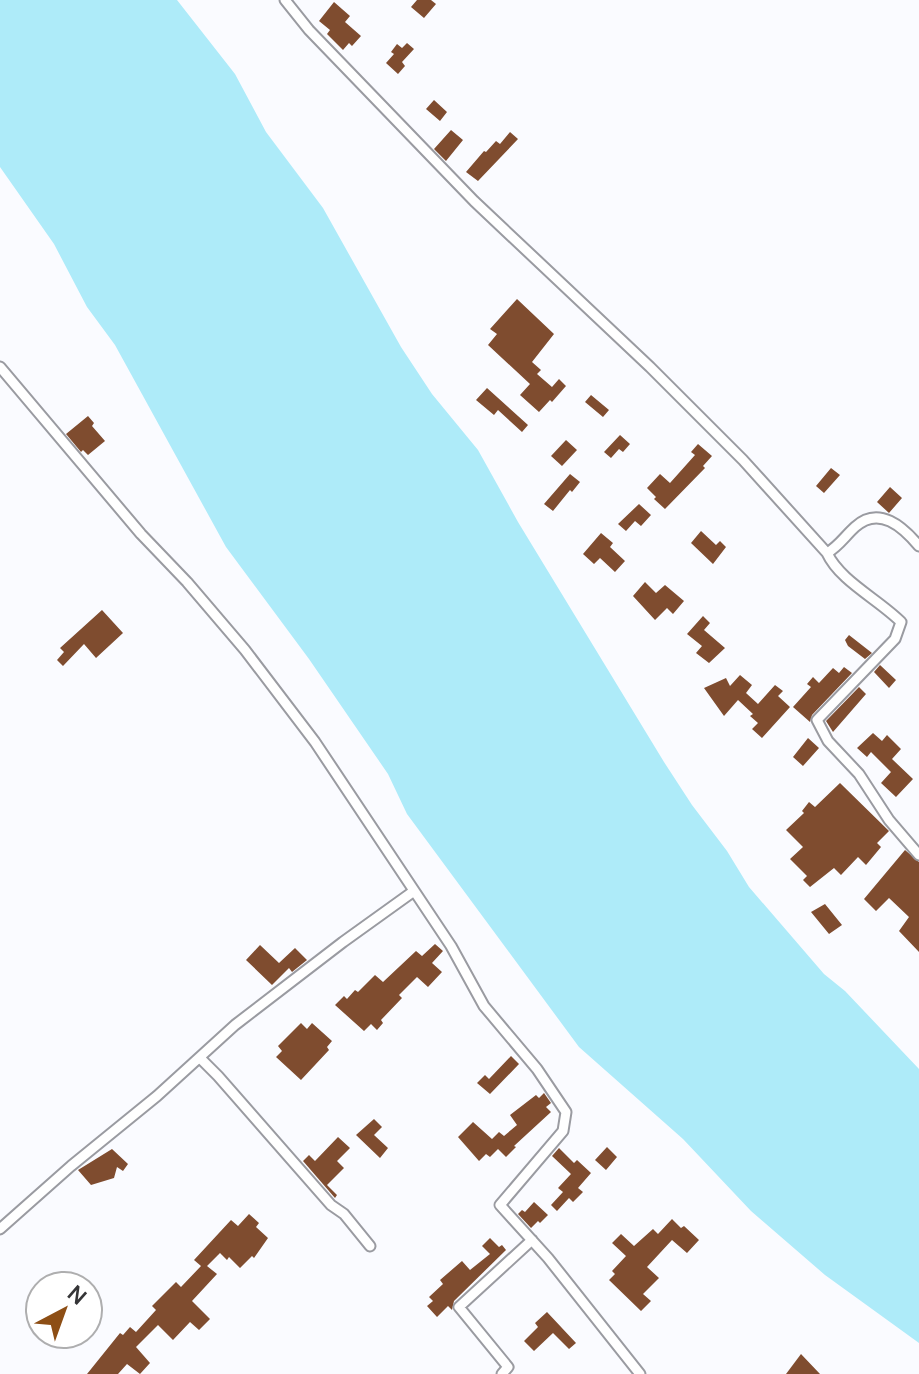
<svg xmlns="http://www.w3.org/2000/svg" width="919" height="1374" font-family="Manrope,sans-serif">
<rect width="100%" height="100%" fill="#fafbff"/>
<path fill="#aeebf9" d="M0,0H177L235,74L266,132L323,208L401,347L432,394L478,450L518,522L664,762L692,805L727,851L749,887L824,974L845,991L919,1069V1343L825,1275L751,1211L683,1139L579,1047L407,814L388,774L309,659L226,547L115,345L87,307L54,244L0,167Z"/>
<path fill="#7f4c2f" d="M417,0H431L436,4L424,18L411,7Z
M334,2L350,16L345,22L361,36L352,46L349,43L343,50L327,34L330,30L319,21Z
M407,43L414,49L402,62L405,66L398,74L386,63L394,54L391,52L397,44L402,48Z
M434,100L447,112L440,121L426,109Z
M451,130L463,140L446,161L434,149Z
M510,132L518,139L478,181L466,172L484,151L486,152L496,141L500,144Z
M517,299L554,334L532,362L541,370L537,374L552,387L559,379L566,386L552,402L550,400L539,412L520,395L530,384L488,345L497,334L490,329Z
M487,388L528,425L522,432L498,410L494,415L476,400Z
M591,395L609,410L603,417L585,402Z
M88,416L94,423L92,426L105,441L88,455L83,450L81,452L66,434Z
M620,435L630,444L623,452L619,449L611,458L604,452Z
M566,440L577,450L562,466L551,456Z
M698,444L712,456L703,466L705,468L665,509L654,499L656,497L647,488L660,474L670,483L695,455L691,452Z
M831,468L840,475L824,493L816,486Z
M570,474L580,482L572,492L570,490L553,511L544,504Z
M890,487L902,498L889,513L877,502Z
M639,504L651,515L641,526L635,521L626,531L618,524Z
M701,531L716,545L720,541L726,547L713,564L691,543Z
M601,533L613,543L610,547L625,561L615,572L600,558L594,564L583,554Z
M645,582L656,593L665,585L684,601L673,614L667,608L655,620L633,596Z
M102,610L123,633L96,658L84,644L63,666L57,660L64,652L60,648Z
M703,616L710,623L704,630L725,648L709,663L696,653L702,646L687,634Z
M849,635L872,653L865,659L848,646L845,640Z
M880,665L896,680L889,688L874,672Z
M844,667L852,673L812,715L810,722L793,707L811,687L807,684L813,677L819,683L833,668L839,673Z
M740,675L752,685L746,693L758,704L775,685L783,691L778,696L790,707L762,738L752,729L758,723L750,716L753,714L738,700L724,716L704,688L726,678L730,686Z
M859,687L866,694L833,732L826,721Z
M873,733L882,741L887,735L901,749L892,759L913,779L896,797L881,783L891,772L871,752L867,757L857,748Z
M808,738L819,748L803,766L793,757Z
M840,783L889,831L877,843L881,847L866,865L858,857L841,875L834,868L810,887L803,880L807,876L790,859L803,847L786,830L804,813L802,811L809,802L815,807Z
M905,850L919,862V952L899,931L909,917L889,898L876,911L864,899Z
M825,904L842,925L829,934L811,912Z
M435,944L443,951L432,963L442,972L428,987L417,977L399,995L402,998L381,1020L383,1023L377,1030L371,1024L364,1031L335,1005L344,996L347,999L355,990L358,992L375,975L383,982L416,951L422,956Z
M260,945L279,963L295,948L307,960L292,972L289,968L272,985L246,960Z
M301,1023L307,1029L312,1023L332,1041L327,1047L329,1050L301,1080L276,1057L282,1051L278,1046Z
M511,1056L519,1064L490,1094L477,1083L485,1075L489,1079Z
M544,1093L551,1103L546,1107L551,1112L514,1146L516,1147L506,1157L498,1149L490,1157L486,1154L479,1161L458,1137L473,1122L492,1139L499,1132L504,1136L517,1125L510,1115L536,1095L539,1098Z
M374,1119L382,1127L374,1135L388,1148L380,1158L356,1135Z
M338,1137L350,1148L337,1161L344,1168L327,1185L337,1195L335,1198L303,1161L309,1155L315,1161Z
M607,1147L617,1157L606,1170L595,1160Z
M559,1148L574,1163L577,1160L591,1173L578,1188L583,1192L573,1202L569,1198L557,1211L551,1205L563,1192L558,1188L571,1174L552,1156Z
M112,1149L128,1164L123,1171L117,1167L114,1178L91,1185L78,1170Z
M534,1202L548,1215L540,1223L538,1221L531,1228L518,1214L522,1210L525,1212Z
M249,1214L259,1223L256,1227L268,1238L254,1258L252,1256L240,1268L229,1257L227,1260L220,1253L207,1266L217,1274L192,1301L210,1319L199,1330L190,1322L173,1340L158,1325L136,1347L150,1363L140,1374L127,1364L118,1374H87L120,1333L123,1335L130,1327L136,1332L156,1310L152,1306L176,1282L181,1287L201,1266L194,1260L231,1220L238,1226Z
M672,1219L681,1228L684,1226L699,1240L687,1253L672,1240L647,1267L659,1278L643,1294L651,1301L641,1311L609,1280L615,1274L612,1271L626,1256L612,1243L621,1234L634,1246L653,1229L658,1234Z
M490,1238L499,1247L502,1245L506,1250L454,1301L452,1310L448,1306L437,1317L427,1306L433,1301L429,1297L443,1284L440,1280L462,1261L470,1270L490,1254L482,1246Z
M547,1312L576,1343L569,1349L553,1333L534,1351L524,1341L538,1327L535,1323Z
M801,1354L820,1374H786Z"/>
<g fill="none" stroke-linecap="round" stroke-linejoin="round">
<g stroke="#9a9ba1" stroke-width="13">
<path id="street" d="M285,0L309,30L474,201L650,367L743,460L827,553C839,546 845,536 855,527C879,505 903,527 919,546
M0,367L141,534L187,582L245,650L315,742L451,946L484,1006L537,1069L566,1112L563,1131L500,1205L548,1258L640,1374
M827,553C840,581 878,599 901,622L895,639L817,720L828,741L859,774L889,820L919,855
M200,1058L218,1076L331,1205L344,1214L370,1246
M0,1229L71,1166L157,1096L235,1025L343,942L414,891
M502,1374L508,1367L459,1307L532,1240"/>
</g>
<use href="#street" stroke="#fff" stroke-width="9"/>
</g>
<g transform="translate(64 1310) rotate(41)"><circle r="38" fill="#ffffff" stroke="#aeaeaf" stroke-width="2"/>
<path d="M0-6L14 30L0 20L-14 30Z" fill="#8d4e15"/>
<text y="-12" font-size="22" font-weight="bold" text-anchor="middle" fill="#353537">N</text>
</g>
</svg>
